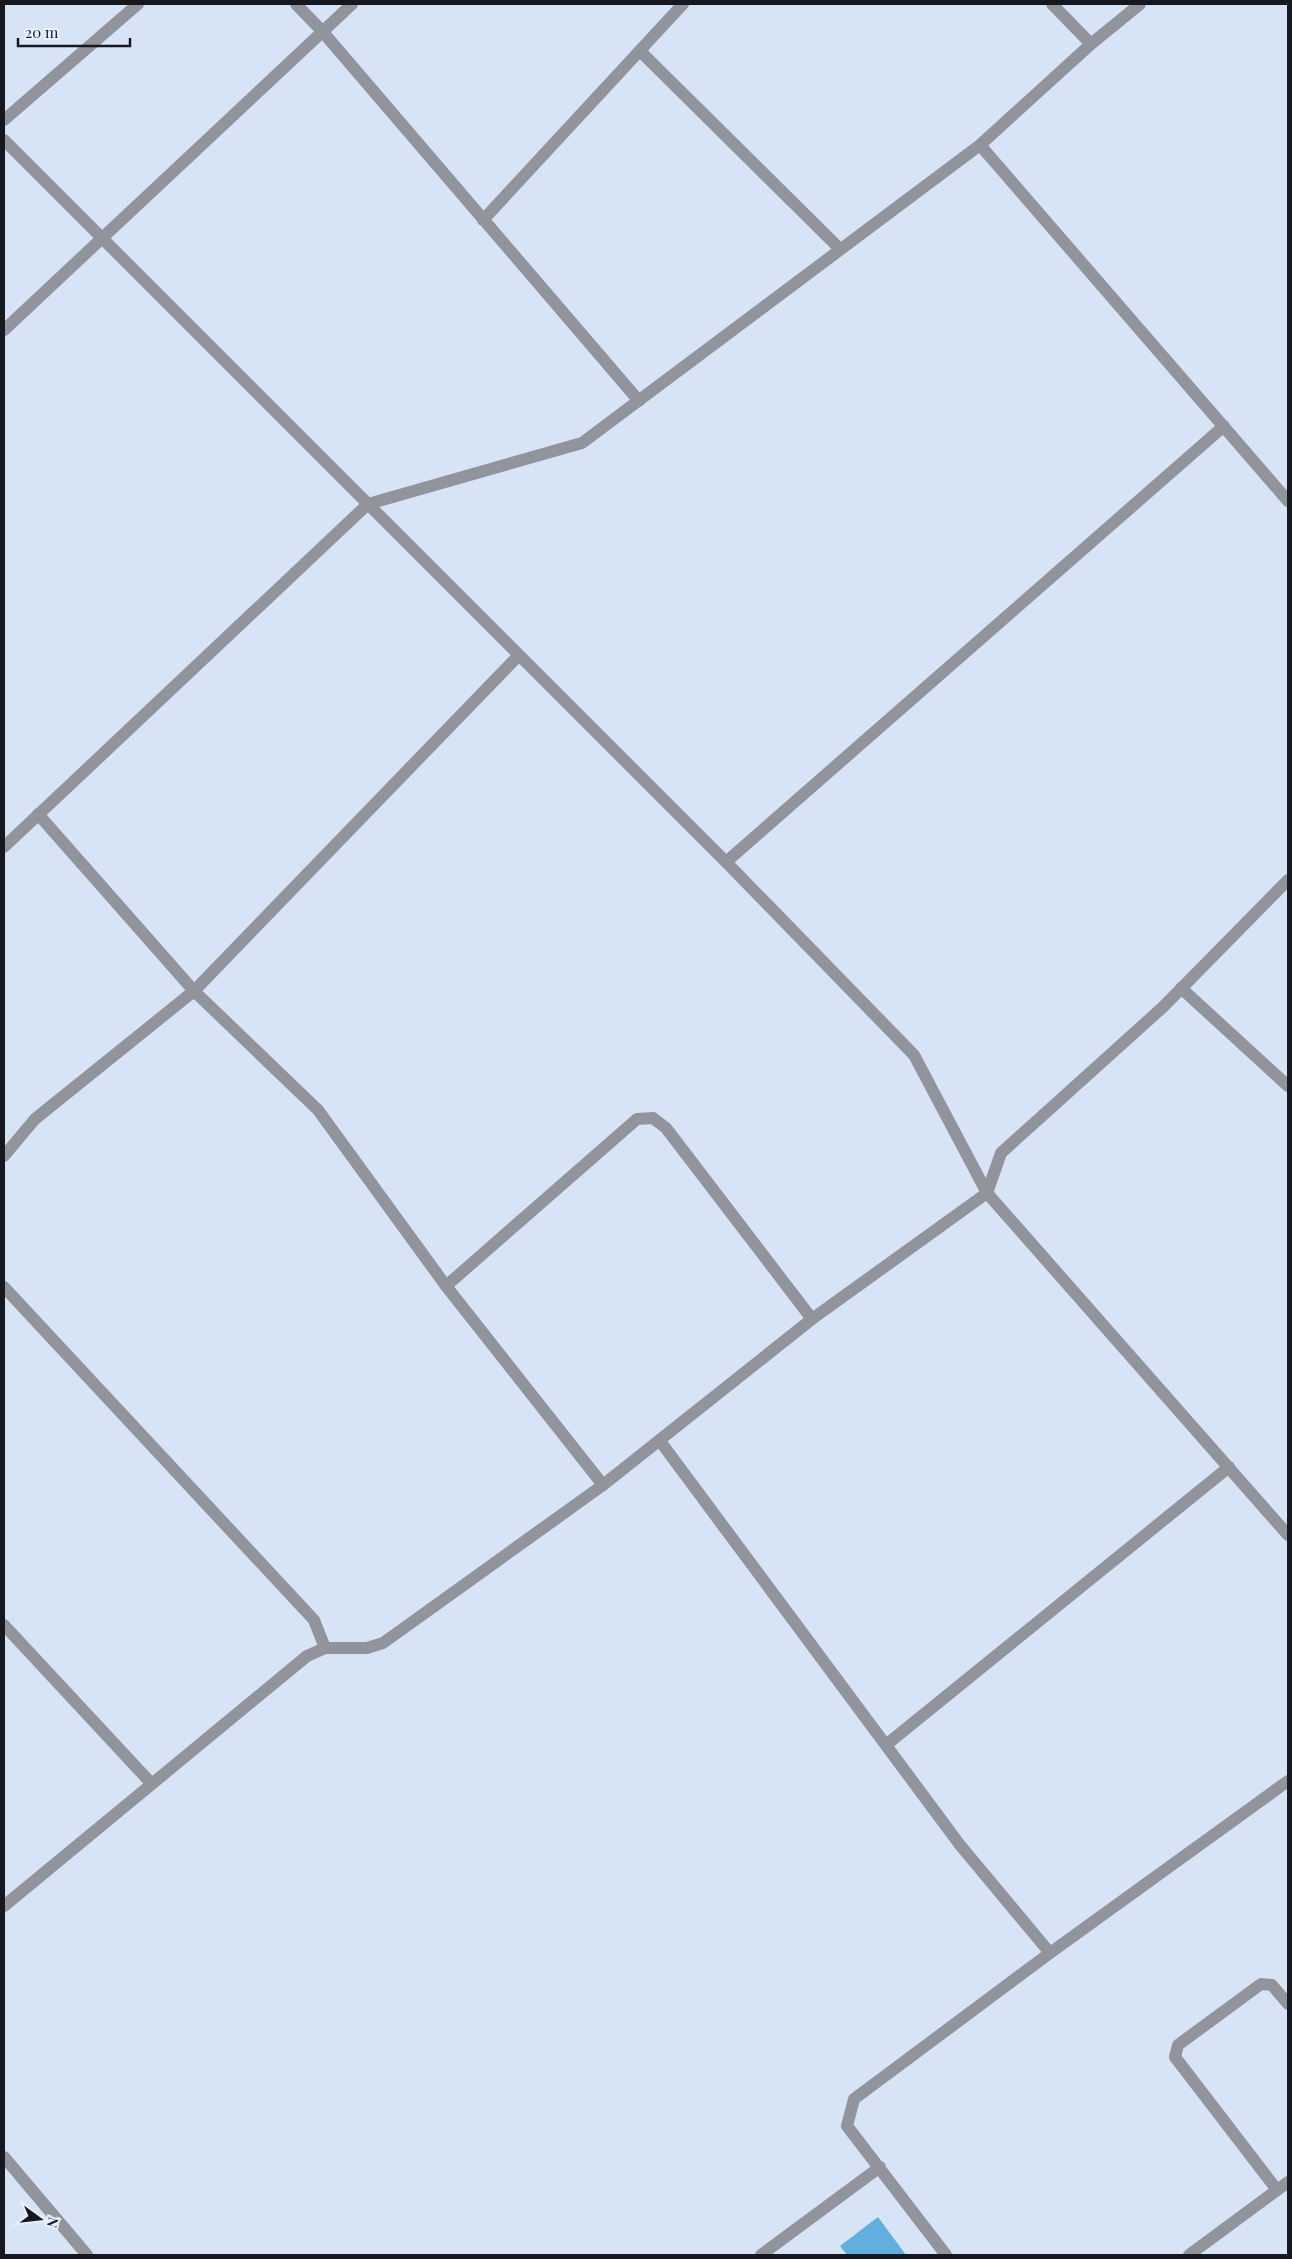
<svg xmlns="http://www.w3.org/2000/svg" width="1292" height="2259" font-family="'Playfair Display',serif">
<rect width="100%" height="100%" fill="#d7e4f5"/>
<path fill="#61afdf" d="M878,2217L906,2255H847L840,2246Z"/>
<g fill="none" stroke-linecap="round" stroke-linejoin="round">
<path stroke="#92949c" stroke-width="12" d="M4,1156L35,1119L194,991L518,656
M446,1286L637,1119L653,1118L666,1128L812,1319
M886,1745L1229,1467
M1277,2190L1175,2057L1178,2045L1261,1984L1272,1985L1288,2004"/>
<path stroke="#92949c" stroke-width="12" d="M296,4L322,31L639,401
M1052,4L1091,44
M640,51L840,249
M4,120L138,4
M980,145L1288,501
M483,220L683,4
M4,330L352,4
M368,504L726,862L914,1055L987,1193L1288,1535
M38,814L194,991L318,1110L446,1286L603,1485
M4,847L368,504L582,443L980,145L1091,44L1140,4
M726,862L1224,426
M1181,988L1288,1086
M4,1287L314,1620L325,1648
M660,1441L960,1845L1050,1953
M4,1625L151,1783
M4,1906L307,1656L325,1648H367L383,1643L603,1485L812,1319L987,1193L1001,1153L1163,1007L1288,880
M761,2255L880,2167
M946,2255L847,2126L854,2099L1050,1953L1288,1781"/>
<path stroke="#92949c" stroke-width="12" d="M4,140L368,504
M4,2157L87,2255
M1189,2255L1288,2182"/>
</g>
<rect width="1292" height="2259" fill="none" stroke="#15191f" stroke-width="10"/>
<g transform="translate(40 2219) rotate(105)" stroke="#e7f1ff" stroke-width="4" paint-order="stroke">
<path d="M0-4L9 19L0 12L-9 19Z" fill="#15191f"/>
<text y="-8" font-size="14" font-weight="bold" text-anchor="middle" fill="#15191f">N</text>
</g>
<path d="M18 38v8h112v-8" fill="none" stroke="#15191f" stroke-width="2.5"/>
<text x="25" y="38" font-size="15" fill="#15191f" stroke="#e7f1ff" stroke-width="4" paint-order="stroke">20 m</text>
</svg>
